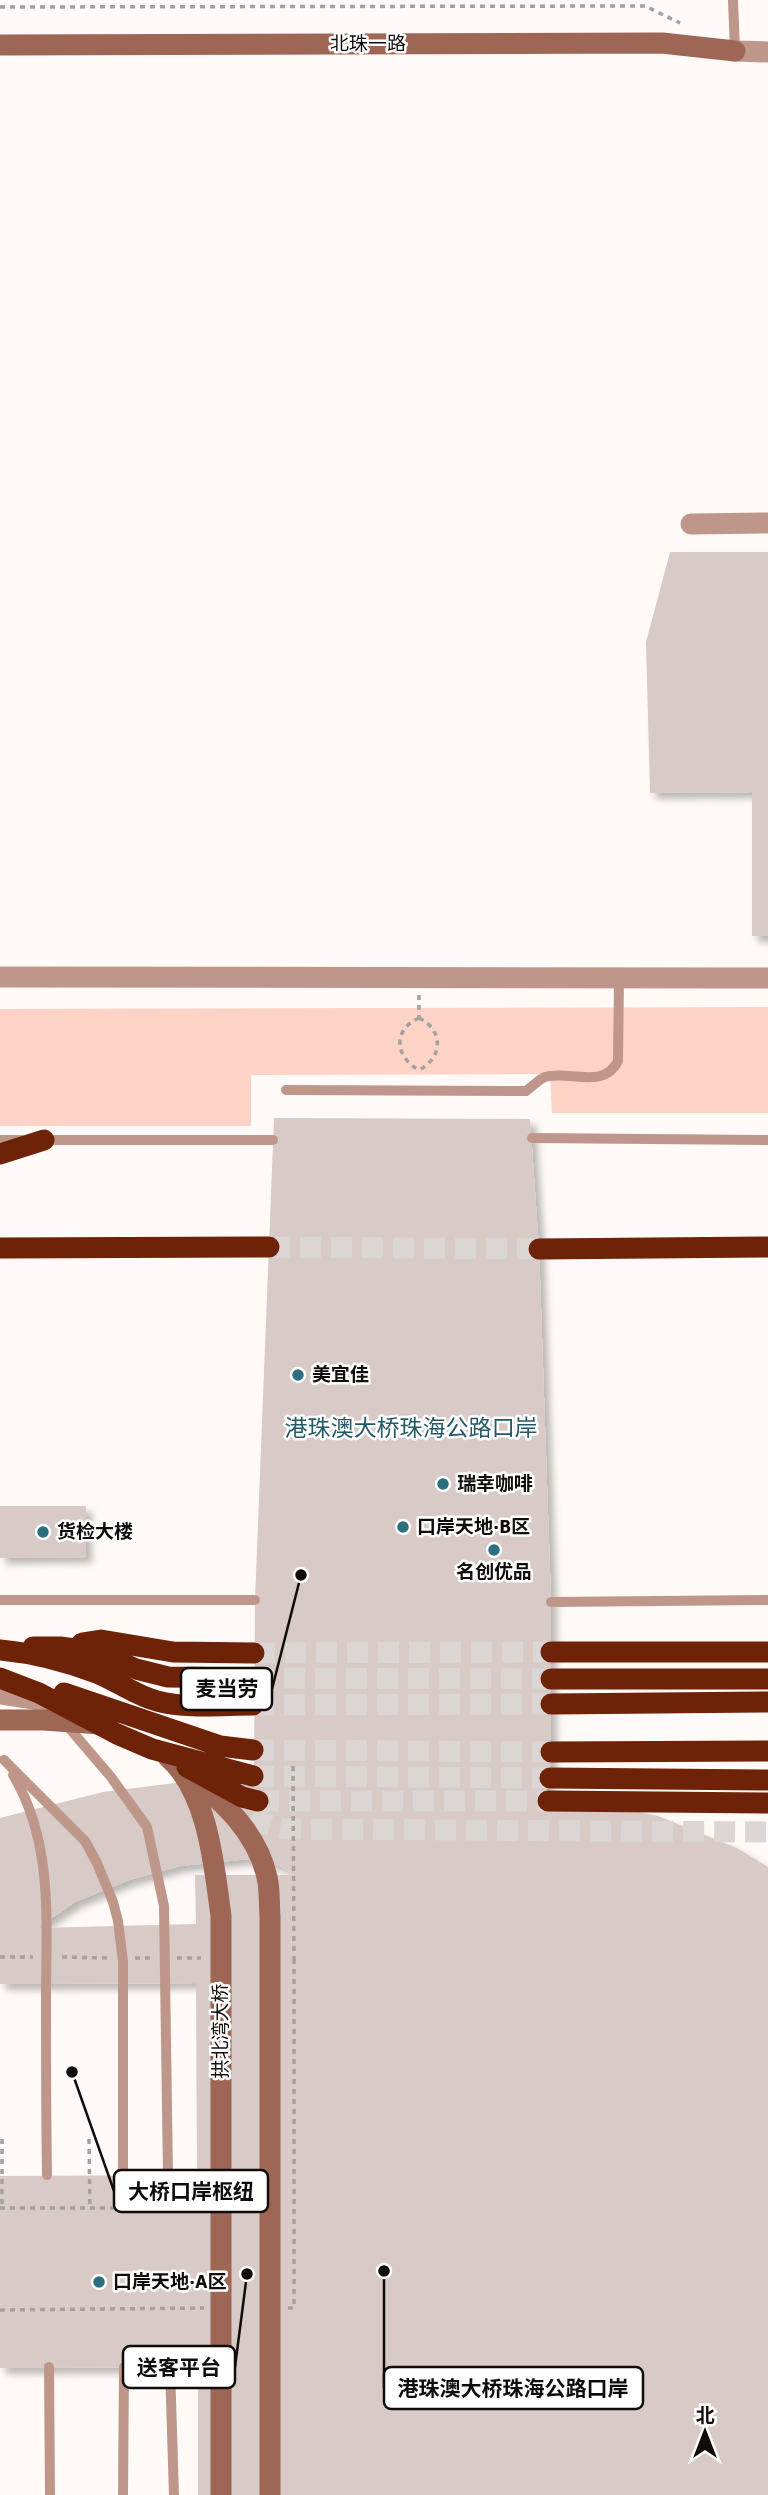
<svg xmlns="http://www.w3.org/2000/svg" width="768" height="2495" font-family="Signika,'Noto Sans SC',sans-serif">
<defs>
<filter id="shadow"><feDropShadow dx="6" dy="6" stdDeviation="3.5" flood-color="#0004"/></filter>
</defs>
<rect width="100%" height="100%" fill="#fffaf8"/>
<path fill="#fdd3c6" d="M768,1007V1113H552L550,1074L251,1075V1126H0V1009Z"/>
<path fill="#d7cac7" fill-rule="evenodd" filter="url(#shadow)" d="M670,552H768V936H752V792L650,793L646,642Z
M274,1118L530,1119L539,1249L551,1602V1773L545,1792L658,1816L737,1848L768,1867V2495H198V2367L0,2368V2176L197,2175L196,1983L0,1984V1818L103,1792L175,1783L254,1781L255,1600ZM249,1859L280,1866L295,1875H195L196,1924L37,1928L75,1902L129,1880L180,1866Z
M0,1506H86V1557L0,1558Z"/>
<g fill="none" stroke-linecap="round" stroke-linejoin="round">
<path stroke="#dbd6d4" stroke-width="21" stroke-dasharray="21 10" stroke-linecap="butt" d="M269,1247L539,1249
M254,1653L551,1652
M253,1678L551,1679
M253,1705L551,1704
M253,1750L551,1752
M253,1776L550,1778
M227,1798C248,1816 257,1824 285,1829L768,1832
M258,1801H548"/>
<path stroke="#a4a09e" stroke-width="3.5" stroke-dasharray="5 5" stroke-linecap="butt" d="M0,7L645,6L680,23
M419,995V1018
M419,1018C444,1030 443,1058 419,1070C395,1057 392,1030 419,1018Z
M293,1766L294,1959
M0,1957H33
M62,1957L110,1958
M135,1958H152
M177,1958H201
M2,2139V2208
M89,2139L90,2208
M0,2208H201
M288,2308H294V1959H289
M0,2310L204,2308"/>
<path stroke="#be978a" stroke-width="10" d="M733,0L735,51
M286,1090L526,1091C532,1087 539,1079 545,1077C568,1070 604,1090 618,1061L619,978
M532,1138L768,1140
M0,1140H21
M41,1140H273
M0,1600H255
M551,1602L768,1600
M64,1722L111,1777L147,1827L164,1906L168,2175
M4,1760L85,1841L97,1863L113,1902L118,1921L123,1962V2175
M13,1775C54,1843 46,1923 46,1999C46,2058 46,2117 47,2175
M49,2367L50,2495
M170,2367L174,2495
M123,2495L124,2367"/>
<path stroke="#be978a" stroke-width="21" d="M735,51L768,52
M691,524L768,523
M0,977L768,978
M0,1694L47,1701"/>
<path stroke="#9e6655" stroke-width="21" d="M0,45L662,43L735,51
M0,1720H44L100,1724
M168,1757C208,1792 214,1865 221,1916V2495
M189,1775C224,1802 257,1833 267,1877C270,1890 269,1903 270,1916V2495"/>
<path stroke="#6e2207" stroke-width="21" d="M0,1154L44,1140
M0,1248L269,1247
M539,1249L768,1247
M82,1643L101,1640L173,1652L254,1653
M33,1647H60L98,1652L136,1669L168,1677L253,1678
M0,1650C33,1653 68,1662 99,1674C118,1682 137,1696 157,1701C188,1709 222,1705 253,1705
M551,1652H768
M0,1678L39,1693L117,1734L152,1749L253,1776
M551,1679H768
M64,1693L220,1746L253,1750
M551,1704L768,1702
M551,1752L768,1751
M187,1767L242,1797L258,1801
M550,1778L768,1780
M548,1801L768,1803"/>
</g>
<g fill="#2c6f81" stroke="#fff" stroke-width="2.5">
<circle cx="298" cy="1375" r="7"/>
<circle cx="443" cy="1484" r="7"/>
<circle cx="403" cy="1527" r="7"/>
<circle cx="43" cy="1532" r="7"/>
<circle cx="494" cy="1550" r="7"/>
<circle cx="99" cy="2282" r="7"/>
</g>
<g text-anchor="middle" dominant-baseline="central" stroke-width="5" stroke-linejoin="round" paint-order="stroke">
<g font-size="19" fill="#100c0b" stroke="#fff">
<text x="368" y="44">北珠一路</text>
<text transform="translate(221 2031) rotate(-90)">拱北湾大桥</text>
</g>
<g font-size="19" font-weight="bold" fill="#100c0b" stroke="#fff" text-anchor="start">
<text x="312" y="1375">美宜佳</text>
<text x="457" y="1484">瑞幸咖啡</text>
<text x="417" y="1527">口岸天地·B区</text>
<text x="57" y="1532">货检大楼</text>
<text x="494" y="1572" text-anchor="middle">名创优品</text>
<text x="113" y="2282">口岸天地·A区</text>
</g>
<g font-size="23" fill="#245967" stroke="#fff">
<text x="411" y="1428">港珠澳大桥珠海公路口岸</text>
</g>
</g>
<path fill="none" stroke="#100c0b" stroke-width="2.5" d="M301 1575L272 1689M72 2072L114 2191M247 2274L235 2367M384 2271L384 2388"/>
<g fill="#100c0b" stroke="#fff" stroke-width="2.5">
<circle cx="301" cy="1575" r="7"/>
<circle cx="72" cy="2072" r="7"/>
<circle cx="247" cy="2274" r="7"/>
<circle cx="384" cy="2271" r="7"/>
</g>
<g fill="#fff" stroke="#100c0b" stroke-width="2.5">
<rect x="181" y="1668" width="91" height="42" rx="7"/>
<rect x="114" y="2170" width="154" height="42" rx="7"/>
<rect x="123" y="2346" width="112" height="42" rx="7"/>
<rect x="384" y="2367" width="259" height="42" rx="7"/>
</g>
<g font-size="21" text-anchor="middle" font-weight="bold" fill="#100c0b">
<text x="227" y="1696">麦当劳</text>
<text x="191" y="2199">大桥口岸枢纽</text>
<text x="179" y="2375">送客平台</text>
<text x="513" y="2396">港珠澳大桥珠海公路口岸</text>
</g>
<g transform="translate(705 2432)" stroke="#ffffff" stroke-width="5" paint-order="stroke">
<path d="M0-5L12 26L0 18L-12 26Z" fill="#100c0b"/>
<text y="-10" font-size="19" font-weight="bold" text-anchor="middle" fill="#100c0b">北</text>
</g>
</svg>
